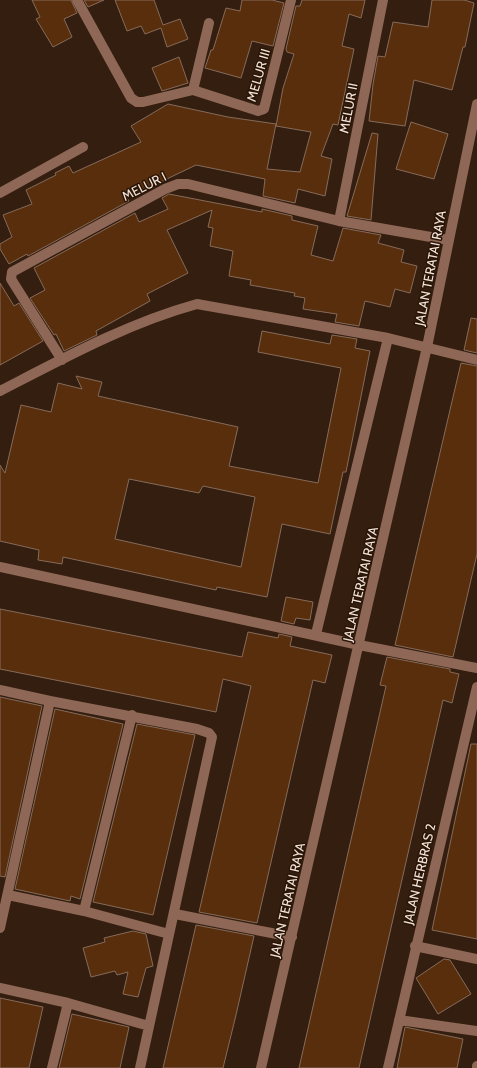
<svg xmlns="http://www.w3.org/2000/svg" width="477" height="1068" font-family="Cabin,sans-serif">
<rect width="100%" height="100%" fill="#341e0f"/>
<path fill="#582e0d" stroke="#866b5a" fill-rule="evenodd" d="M32,0H71L77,13L64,19L72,37L53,47L36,19L40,17Z
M84,0H104L88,7Z
M115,0H154L163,25L180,19L188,39L167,47L161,28L145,34L141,26L127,31Z
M242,0H272L284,3L273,46L252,41L241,78L205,68L211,50H213L226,8L240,11Z
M302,0H365L361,18L349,14L342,46L354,49L338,125L333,124L321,156L332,159L325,196L298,189L295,203L263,196L265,179L196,165L127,198L129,201L28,256L27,254L9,264L0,249V244L12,237L3,215L32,204L26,190L56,175L55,173L69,166L73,173L141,142L131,126L168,104L228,117L276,124L267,169L300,172L311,132L276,126L283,88L294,54L287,52L286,49L296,6H300Z
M432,0H464L474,3L465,47H463L452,90L414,80L405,126L369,121L373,84L378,56L385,57L393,22L428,27Z
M179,57L188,83L162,91L152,68Z
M411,122L448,134L434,179L396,169Z
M372,133L378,134L371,220L347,216Z
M169,194L262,212V209L292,216V220L318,226L311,255L333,261L343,228L381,235L378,243L404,250L401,262L417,266L410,293L395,289L390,307L365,301L359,326L335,322L337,314L303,309L305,298L294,296L295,293L250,285L251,280L229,276L233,251L210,246L213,228L208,227L212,210L167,230L188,273L147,294L150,301L96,331L97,335L64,351L56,334L54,335L30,298L45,290L34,268L135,213L139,222L168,209L162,198Z
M0,283L14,306L19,303L43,341L0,365Z
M471,318L477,319V353L464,350Z
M262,331L330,344L332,335L357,339L355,348L370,351L346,472H343L330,534L282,524L267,597L217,587L216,590L63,557L62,564L38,560L39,550L0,541V465L5,473L21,405L51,412L58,383L82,389L76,376L102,382L98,396L238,427L229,466L318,483L341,368L258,352ZM129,479L199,493L203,486L255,497L241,567L115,539Z
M461,363L477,366V554L453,657L395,645Z
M286,597L313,602L310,620L296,618L294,624L281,621Z
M0,609L242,657L248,632L278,638L279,634L292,637L290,646L332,655L325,683L313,680L257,923L199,912L251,686L223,679L216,712L0,669Z
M387,657L450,669V672L459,674L452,703L443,700L359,1068H299L386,686L380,685Z
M0,697L42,706L5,877L0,876Z
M55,709L123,724L80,899L71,896L70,901L15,889Z
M137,724L195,735L153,915L93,902Z
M471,744H477V939L432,930Z
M196,925L254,936L236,1015L223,1068H163Z
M133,931L146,934L153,966L146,968L138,997L123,994L128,972L117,975L115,971L91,977L83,948L105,942L104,938Z
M444,959L450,960L471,994L438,1014L416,978Z
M0,998L43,1007L29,1068H0Z
M72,1014L129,1027L120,1068H59Z
M405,1027L463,1039L457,1068H397Z"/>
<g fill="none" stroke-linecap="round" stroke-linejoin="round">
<path stroke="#8e6756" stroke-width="10" d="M77,0L131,98L137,102H143L193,90
M193,90L258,111L264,109L291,0
M193,90L209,23
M0,193L83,147
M339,221L383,0
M62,360L11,279L12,272L165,189L178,184H188L339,221L448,240
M0,391C64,358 128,323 197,304L388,338L477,360
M0,567L359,645L477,668
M316,634L388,338
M0,690L50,701L197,729L209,733L212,737L140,1068
M8,895L84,911L169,934
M84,911L132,715
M175,914L292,937
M0,928L50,701
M415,946L477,959
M0,988L68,1003L149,1026
M399,1020L477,1031
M52,1068L68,1003
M261,1068L427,347L477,104
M388,1068L477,687
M477,1068V1066"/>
</g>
<g text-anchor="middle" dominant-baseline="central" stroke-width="3" stroke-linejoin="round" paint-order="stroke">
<g font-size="13" fill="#f3e4da" stroke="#2a1506">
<text transform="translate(258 75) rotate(-74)">MELUR III</text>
<text transform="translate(348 108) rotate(-79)">MELUR II</text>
<text transform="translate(144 186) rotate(-27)">MELUR I</text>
<text transform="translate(430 268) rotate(-79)">JALAN TERATAI RAYA</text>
<text transform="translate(360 584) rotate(-77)">JALAN TERATAI RAYA</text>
<text transform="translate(419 874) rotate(-77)">JALAN HERBRAS 2</text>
<text transform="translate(287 900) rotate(-77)">JALAN TERATAI RAYA</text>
</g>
</g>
</svg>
